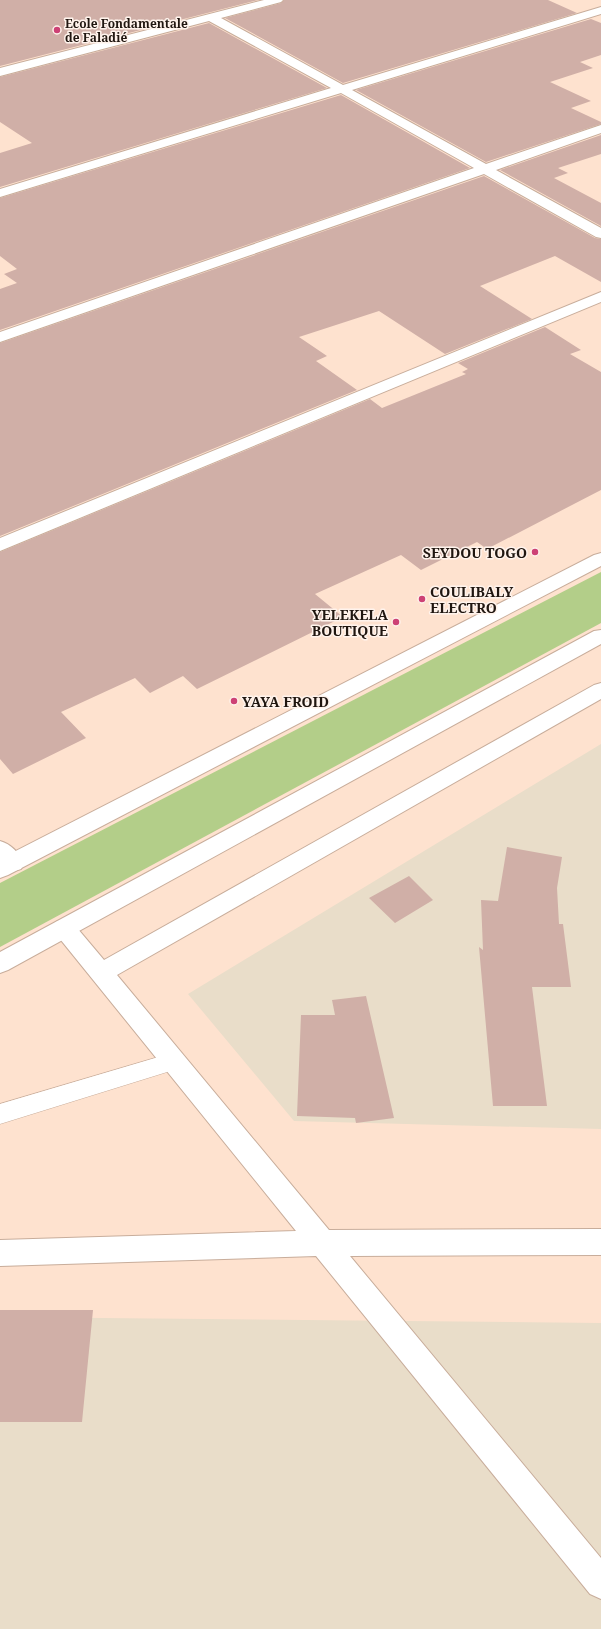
<svg xmlns="http://www.w3.org/2000/svg" width="601" height="1629" font-family="'Noto Serif',serif">
<rect width="100%" height="100%" fill="#fee2cf"/>
<path fill="#e9ddc9" d="M601,744V1129L294,1121L188,994Z
M0,1317L601,1323V1629H0Z"/>
<path fill="#b3ce89" d="M601,572V623L0,947V883Z"/>
<path fill="#d0afa7" d="M0,0H258L0,66Z
M284,0H548L577,13L343,83L225,18L281,3Z
M591,19L601,23V55L580,62L593,68L550,82L591,101L571,108L601,122V124L486,162L356,90Z
M209,23L327,88L0,187V153L32,143L0,122V77Z
M341,95L470,168L0,330V289L17,283L4,274L17,269L0,256V198Z
M601,135V154L558,168L568,173L554,178L601,203V226L500,170Z
M484,176L595,238L601,239V282L555,256L480,286L532,319L445,354L379,311L299,337L327,356L316,361L357,390L0,536V343Z
M545,327L581,350L570,354L601,372V490L487,549L477,542L421,570L401,555L315,594L343,617L197,689L183,676L150,693L135,678L61,712L86,738L13,774L0,759V552L370,399L382,408L466,374L462,372L468,369L458,363Z
M507,847L562,857L557,888L559,924H563L571,987H532L547,1106H493L479,947L483,950L481,900L498,901Z
M409,876L433,900L395,923L369,898Z
M366,996L394,1118L356,1123L355,1118L297,1116L301,1015H335L332,1000Z
M0,1310H93L82,1422H0Z"/>
<g fill="none" stroke-linecap="round" stroke-linejoin="round">
<g stroke="#c8ad9b" stroke-width="1">
<path id="lane" d="M172,1053L180,1056L183,1062L180,1068L0,1124V1104Z"/>
</g>
<g stroke="#c8ad9b" stroke-width="2">
<path id="street" d="M264,0H283L281,2L221,18L343,85L601,7V14L352,90L486,164L601,125V133L496,170L601,228V238L596,237L484,174L0,342V332L474,168L341,93L0,197V189L331,88L209,21L0,76V68Z
M601,292V302L0,551V538Z
M601,683V699L117,975L329,1230L601,1229V1255L350,1256L601,1558V1599L590,1594L316,1256L0,1266V1240L296,1231L56,934L52,928L56,922L64,919L72,922L104,960L594,685Z
M0,841C11,844 19,853 24,863L21,869C12,872 7,871 0,864Z"/>
</g>
<g stroke="#c8ad9b" stroke-width="2">
<path id="secondary" d="M601,553V566L8,875L0,878V859L594,555Z
M601,630V644L8,970L0,973V952L594,631Z"/>
</g>
<use href="#lane" fill="#fff" fill-rule="evenodd"/>
<use href="#street" fill="#fff" fill-rule="evenodd"/>
<use href="#secondary" fill="#fff" fill-rule="evenodd"/>
</g>
<g fill="#cd4175" stroke="#fff3ec" stroke-width="1.5">
<circle cx="57" cy="30" r="4"/>
<circle cx="535" cy="552" r="4"/>
<circle cx="422" cy="599" r="4"/>
<circle cx="396" cy="622" r="4"/>
<circle cx="234" cy="701" r="4"/>
</g>
<g text-anchor="middle" dominant-baseline="central" stroke-width="3" stroke-linejoin="round" paint-order="stroke">
<g font-size="12" font-weight="bold" fill="#201610" stroke="#fff3ec" text-anchor="start">
<text x="65" y="23">Ecole Fondamentale<tspan x="65" dy="14">de Faladié</tspan></text>
</g>
<g font-size="14" font-weight="bold" fill="#201610" stroke="#fff3ec" text-anchor="end">
<text x="527" y="552">SEYDOU TOGO</text>
<text x="430" y="591" text-anchor="start">COULIBALY<tspan x="430" dy="16">ELECTRO</tspan></text>
<text x="388" y="614">YELEKELA<tspan x="388" dy="16">BOUTIQUE</tspan></text>
<text x="242" y="701" text-anchor="start">YAYA FROID</text>
</g>
</g>
</svg>
